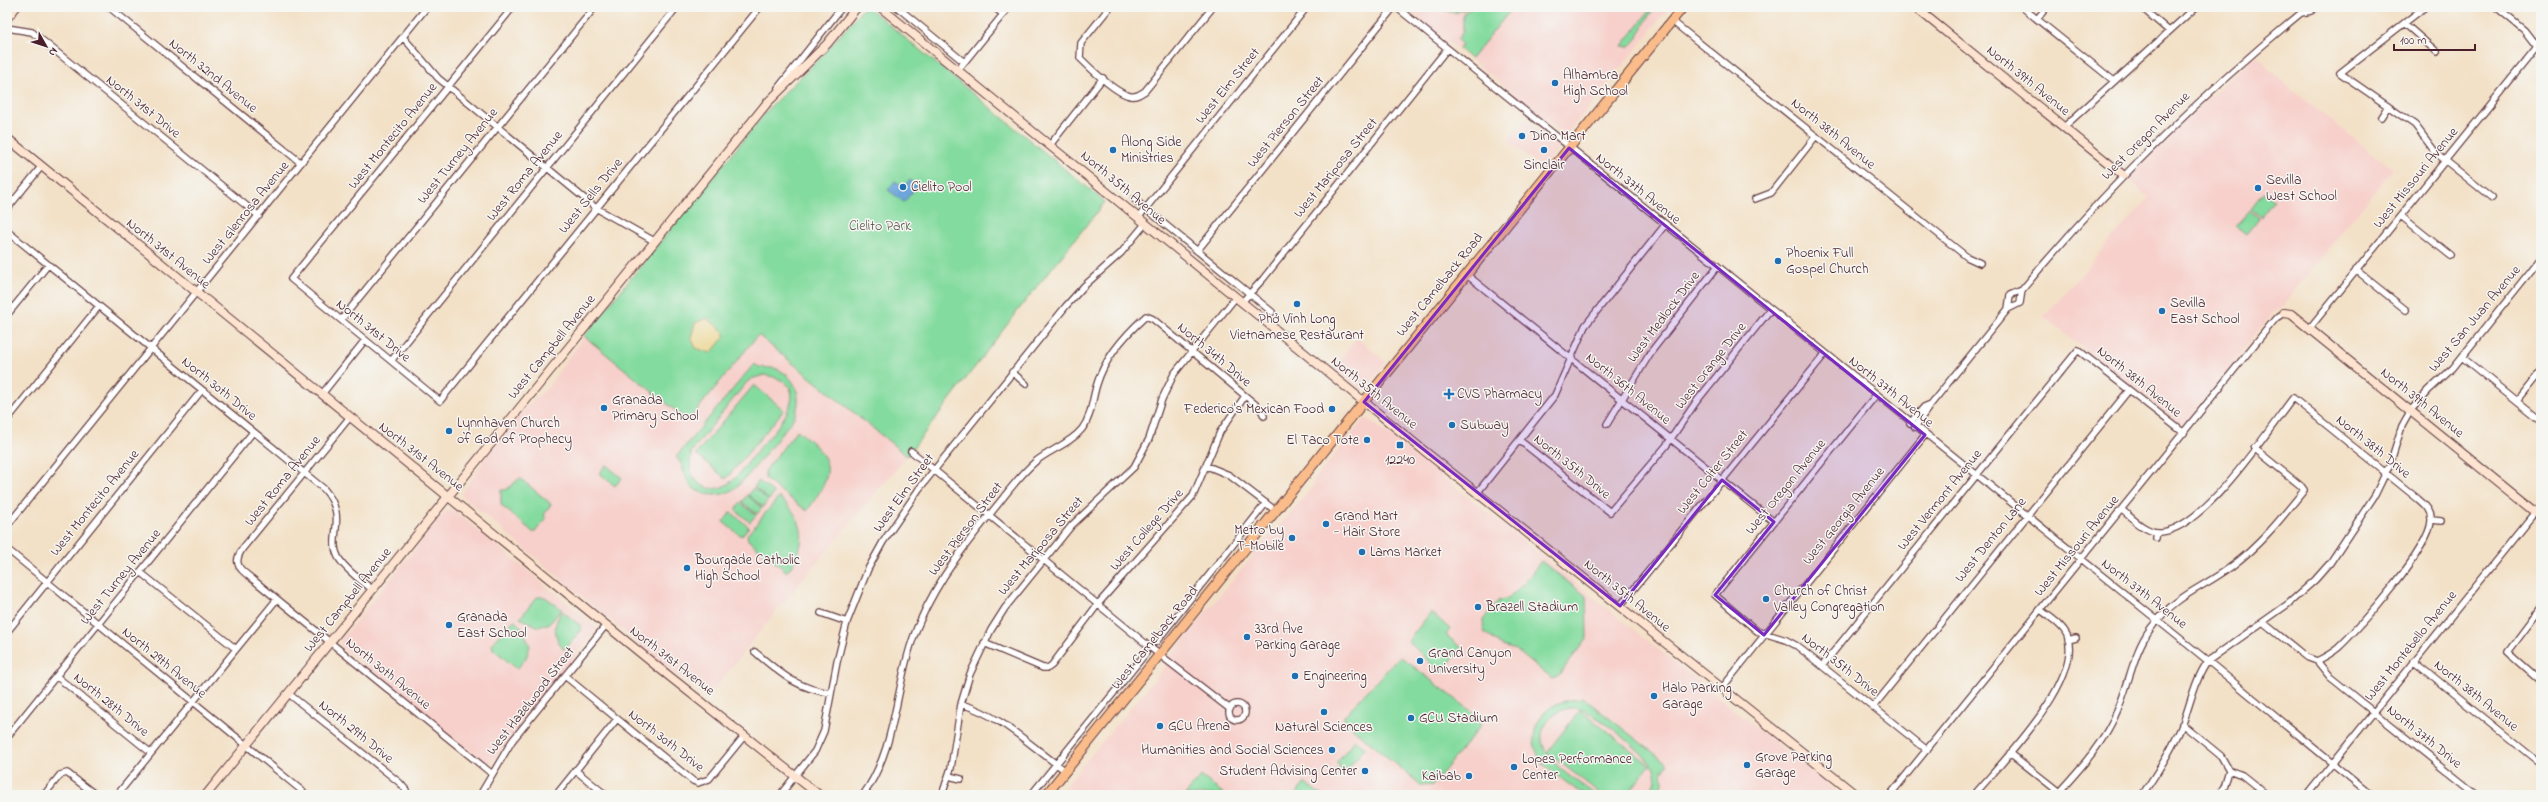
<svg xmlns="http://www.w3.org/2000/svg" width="2548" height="802" font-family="'Indie Flower',sans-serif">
<rect width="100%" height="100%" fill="#f6f6f2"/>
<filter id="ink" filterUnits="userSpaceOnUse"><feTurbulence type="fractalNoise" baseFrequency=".025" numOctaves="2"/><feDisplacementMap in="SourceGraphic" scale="8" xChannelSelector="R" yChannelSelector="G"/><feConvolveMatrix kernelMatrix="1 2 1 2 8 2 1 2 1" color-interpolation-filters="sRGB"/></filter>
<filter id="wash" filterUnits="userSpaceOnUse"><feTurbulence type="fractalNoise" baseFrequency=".012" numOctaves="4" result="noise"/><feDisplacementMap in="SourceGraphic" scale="16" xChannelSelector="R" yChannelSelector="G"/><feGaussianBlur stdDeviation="0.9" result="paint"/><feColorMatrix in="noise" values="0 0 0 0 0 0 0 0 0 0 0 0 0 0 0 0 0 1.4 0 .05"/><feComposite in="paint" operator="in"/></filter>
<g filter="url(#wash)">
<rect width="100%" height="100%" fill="#f3e1c7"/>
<path fill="#f7d0cb" d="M1404,7H1670L1568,133L1562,136L1557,132L1555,127L1519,102L1517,96Z
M2257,55L2277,78L2393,169L2286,301L2285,307L2273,313L2185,423L2180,425L2044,317L2149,197L2127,178L2197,108Z
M1525,119L1557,146V152L1543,169L1508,141Z
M758,335L907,456L777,610L709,696L672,672L461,495L486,457L532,401L545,391L584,336L688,421Z
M1357,338L1386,362L1366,388L1361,389L1334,367Z
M1364,419H1369L1492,516L1840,795H1058L1163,669L1173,652L1265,541L1288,516L1313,486L1314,480Z
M451,508L597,628L489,765L481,761L340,646L341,640L445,512Z"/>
<path fill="#84db9f" stroke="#677d65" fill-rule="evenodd" d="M1435,7H1470L1454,13Z
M1474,7H1513L1471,59L1459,49L1462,45L1457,39L1463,32V13Z
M1652,7H1656C1643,19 1640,42 1628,47L1622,46Z
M864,8L870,9L1105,202L1019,309L907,456L758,335L688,421L584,336L771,106L820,58Z
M2264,192L2274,200L2261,217L2251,209Z
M2249,210L2259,218L2246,234L2236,226Z
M754,364C761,370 768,366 777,369C799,378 804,404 791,422C778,437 745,483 731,491C719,497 704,496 693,488C683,479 685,465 676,457ZM764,375C822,384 774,431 756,452C747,463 736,482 722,487C709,492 695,484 690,471L691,452L746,383L751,379Z
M754,385L784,410L726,479L696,454Z
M797,430C836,460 835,472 807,511L765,479V471Z
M606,465L622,478L615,486L599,473Z
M520,478L551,504L544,515L546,519L534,533L501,505V490H506Z
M759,481L774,493L769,500L754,487Z
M753,488L768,500L763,507L748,495Z
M747,495L762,508L757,514L742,502Z
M779,497C806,520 809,544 787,572L748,540L747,535Z
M741,503L756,515L750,522L735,510Z
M731,512L749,527L741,536L723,522Z
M1541,561L1586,596L1587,638L1559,675L1552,679L1516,650L1502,646L1484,632L1483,620L1498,601L1510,597L1525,582Z
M537,597H545L562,609L550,623L539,627L520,618Z
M562,611L581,626V631L564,650C554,638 552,625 562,611Z
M1431,612L1450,629L1446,635L1462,648L1441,674L1408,641Z
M514,620L522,628L530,646L526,658L517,669L493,649L492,644Z
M1400,656L1475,714L1481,725L1433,785L1422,786L1344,721V716Z
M1582,697L1668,764L1663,771L1662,770L1663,782L1660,795H1650L1652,792L1649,795L1646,794C1652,787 1657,782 1655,772C1652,757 1592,709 1576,708C1566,707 1556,712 1549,720C1523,751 1575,779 1596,795C1581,795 1575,789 1563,780C1555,774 1544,767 1539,757C1523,728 1548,697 1579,700Z
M1580,710L1650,765L1627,795H1602L1547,752Z
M1355,740L1365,748L1341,777L1335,772L1340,766L1336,763Z
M1201,776L1225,795H1185Z
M1305,783L1321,795H1295Z"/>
<path fill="#eeda9e" stroke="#9c7c64" d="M707,318L724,332V337L711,353L696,348L691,338L695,323Z"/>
<path fill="#6da6dc" stroke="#5c6284" d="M910,180L917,186L904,202L888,190L895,181L904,187Z"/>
</g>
<g filter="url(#ink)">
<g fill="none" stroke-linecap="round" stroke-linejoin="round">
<g stroke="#633c42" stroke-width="8">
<path id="street" d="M109,7L301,163
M513,7L291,279L440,401L760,7
M897,7L964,62
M994,7L1003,14
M1110,7L1081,43L1080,58C1090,68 1114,91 1127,95C1134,98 1139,95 1145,91L1213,7
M1396,7L2208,661L2371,795
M2022,7L2114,81
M2141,7L2169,31
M2425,7L2340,73L2415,125L2436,153L2492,198
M2496,7L2524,30L2541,52
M2301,13L2311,11L2317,7
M2037,19L2047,7
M1672,21L1967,257L1980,263
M2404,23L2437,52
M7,28L32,32L259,216
M403,37L438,78L596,208L654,241
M958,70L1009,7
M778,88L842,7
M2381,117L2388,106
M2064,127L2196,7
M1050,145L1103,78
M1134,199L1272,312
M1755,199L1771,193L1816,136
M7,209L41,167
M2401,216L2451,256
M1138,218L1307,7
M7,231L324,489C350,519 325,538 340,560C348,572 362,581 373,590
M1197,251L1394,7
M2356,270L2406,310
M1467,275L1774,522
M1242,302L1263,279L1447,49
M2008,309L2010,295L2022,290C2106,188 2199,97 2301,13L2303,7
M7,315L48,265
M341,320L595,7
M2309,329L2541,42
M2462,357L2541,421
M391,361L677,7
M1012,372L1026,384
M322,394L365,340
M1876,395L1715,595L1757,631L1786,640L1797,646L1927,750
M2517,401L2541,371
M350,417L243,548C236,558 235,565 245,573L491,773
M7,420L99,306
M1910,423L1924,407L1931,404
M1607,424L1651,352L1717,267
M1915,427L1931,404L2008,309L2020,303L2022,290
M1519,440L1610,512L1666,446L1696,402L1770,310
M911,451L1151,648L1230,709
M1207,466L1229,475L1276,511
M1477,493L1555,395L1585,326L1665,225
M2122,510C2132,518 2144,531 2157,532C2201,535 2268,430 2293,398L2418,499C2425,505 2432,511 2431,521C2430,548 2359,629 2338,648C2332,653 2325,657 2317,661
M2432,520L2441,521
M7,526L427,7
M2156,538L2157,532
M7,549L307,795
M140,572L236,649
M1620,606L1825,354
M2541,608L2508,652L2541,681
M821,613L847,622
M2264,623L2306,657L2317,661L2330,677L2477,795
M7,632L202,390
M2068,640L2076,638
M1156,642L1266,503
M984,643L1043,668H1048L1052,665L1098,604L1193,496L1220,432L1245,396
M755,652C780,673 797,689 831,693
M2414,661L2541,764
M1822,666L2078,350L2184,433
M56,676L151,753
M565,676L693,781L698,783L709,779L745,735
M1722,688L1925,435
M289,694L400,783L406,790L405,795
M961,704C1003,716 1031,747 1066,771
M1229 712a8 8 0 1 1 16 0a8 8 0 1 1-16 0Z
M1873,707L2129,390
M2182,724L2221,756L2229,770L2242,775L2267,795
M7,737L253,432
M2010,753L2059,792C2081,768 2106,740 2118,709C2130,682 2133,652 2151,628C2178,593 2200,590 2232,566C2259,546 2280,520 2301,494L2304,490L2301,486L2254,448
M575,770L606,795
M949,776L961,779
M44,795L60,775L67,773L96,795
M117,795L277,599
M480,795L512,741L606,625
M556,795L617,719
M780,795L815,751L824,731L837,662L847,622L868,569L883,542L919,489L1066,306L1084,286L1121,253L1145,224
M863,795C900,744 894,677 920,621C939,577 969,540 999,503C1010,489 1021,474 1035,462C1049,450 1070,444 1082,429C1092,416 1092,399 1097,384C1105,357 1126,334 1146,316L1153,319L1261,409L1264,416
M942,795L951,768L961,704L970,674L991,630L1005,608L1072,525L1134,467L1149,439L1162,399L1174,374L1236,297
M1031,795L1146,653
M1890,795L2276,318L2284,313
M1974,795C2002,762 2084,680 2067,635C2062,624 2049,617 2041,610
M2142,795C2158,772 2173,748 2183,723C2191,702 2195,679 2208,661L2288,604L2315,580L2330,563L2375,495L2390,464L2402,426L2411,410L2429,390L2453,368L2541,258
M2218,795L2224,787L2229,770
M2307,795L2535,512"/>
</g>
<g stroke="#633c42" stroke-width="10">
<path id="secondary" d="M880,7L1422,449L1856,795
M1915,7L2123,175
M7,18L16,7
M7,138L659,668L819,795
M2284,313L2291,314L2541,517
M206,795L767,103L827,44L857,7"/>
</g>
<g stroke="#633c42" stroke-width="11">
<path id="primary" d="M1046,795L1683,7"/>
</g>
<use href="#street" stroke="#fff" stroke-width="5.5"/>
<use href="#secondary" stroke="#fde4d0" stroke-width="8"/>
<use href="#primary" stroke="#f9bc8a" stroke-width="9"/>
</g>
</g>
<path fill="#7b2cbf" fill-opacity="0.2" stroke="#7b2cbf" stroke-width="3" stroke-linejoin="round" d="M1569,148L1925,435L1764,635L1715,595L1774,522L1722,480L1620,606L1364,402Z"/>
<g fill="#1f6fb2" stroke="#f6f6f2" stroke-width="1.5">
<circle cx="1555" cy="83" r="4"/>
<circle cx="1522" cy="136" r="4"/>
<circle cx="1113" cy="150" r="4"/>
<circle cx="1544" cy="150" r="4"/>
<circle cx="903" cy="187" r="4"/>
<circle cx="2258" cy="188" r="4"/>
<circle cx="1778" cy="261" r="4"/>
<circle cx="1297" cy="304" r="4"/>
<circle cx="2162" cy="311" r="4"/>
<path d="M1447 388h4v4h4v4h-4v4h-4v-4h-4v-4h4z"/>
<circle cx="604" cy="408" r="4"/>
<circle cx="1332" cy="409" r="4"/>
<circle cx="1452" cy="425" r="4"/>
<circle cx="449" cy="431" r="4"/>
<circle cx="1367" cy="440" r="4"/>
<rect x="1396" y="441" width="8" height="8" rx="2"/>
<circle cx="1326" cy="524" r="4"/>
<circle cx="1292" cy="538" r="4"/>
<circle cx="1362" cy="552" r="4"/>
<circle cx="687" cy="568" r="4"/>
<circle cx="1766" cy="599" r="4"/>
<circle cx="1478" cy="607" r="4"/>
<circle cx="449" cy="625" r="4"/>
<circle cx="1247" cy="637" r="4"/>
<circle cx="1420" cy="661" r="4"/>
<circle cx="1295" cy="676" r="4"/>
<circle cx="1654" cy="696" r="4"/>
<circle cx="1324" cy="712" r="4"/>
<circle cx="1411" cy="718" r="4"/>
<circle cx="1160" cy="726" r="4"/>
<circle cx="1332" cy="750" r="4"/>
<circle cx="1747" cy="765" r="4"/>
<circle cx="1514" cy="767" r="4"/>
<circle cx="1365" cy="771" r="4"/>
<circle cx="1469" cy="776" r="4"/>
</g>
<g text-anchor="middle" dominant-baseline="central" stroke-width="3" stroke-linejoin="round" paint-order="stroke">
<g font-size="14" fill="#4a1f2b" stroke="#f6f6f2" text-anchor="start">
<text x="1563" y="75">Alhambra<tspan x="1563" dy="16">High School</tspan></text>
<text x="1530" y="136">Dino Mart</text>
<text x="1121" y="142">Along Side<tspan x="1121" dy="16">Ministries</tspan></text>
<text x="1544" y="165" text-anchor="middle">Sinclair</text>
<text x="2266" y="180">Sevilla<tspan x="2266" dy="16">West School</tspan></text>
<text x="911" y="187">Cielito Pool</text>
<text x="1786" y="253">Phoenix Full<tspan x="1786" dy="16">Gospel Church</tspan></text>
<text x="2170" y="303">Sevilla<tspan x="2170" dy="16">East School</tspan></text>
<text x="1297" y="319" text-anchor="middle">Phở Vĩnh Long<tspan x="1297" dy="16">Vietnamese Restaurant</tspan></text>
<text x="1457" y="394">CVS Pharmacy</text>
<text x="612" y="400">Granada<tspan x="612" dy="16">Primary School</tspan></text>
<text x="1324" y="409" text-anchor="end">Federico's Mexican Food</text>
<text x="457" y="423">Lynnhaven Church<tspan x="457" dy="16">of God of Prophecy</tspan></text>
<text x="1460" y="425">Subway</text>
<text x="1359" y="440" text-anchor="end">El Taco Tote</text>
<text x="1400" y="460" text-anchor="middle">12240</text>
<text x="1334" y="516">Grand Mart<tspan x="1334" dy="16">- Hair Store</tspan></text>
<text x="1284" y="530" text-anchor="end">Metro by<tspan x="1284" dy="16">T-Mobile</tspan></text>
<text x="1370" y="552">Lams Market</text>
<text x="695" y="560">Bourgade Catholic<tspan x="695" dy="16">High School</tspan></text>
<text x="1774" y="591">Church of Christ<tspan x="1774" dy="16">Valley Congregation</tspan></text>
<text x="1486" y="607">Brazell Stadium</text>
<text x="457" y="617">Granada<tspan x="457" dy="16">East School</tspan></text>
<text x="1255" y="629">33rd Ave<tspan x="1255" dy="16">Parking Garage</tspan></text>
<text x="1428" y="653">Grand Canyon<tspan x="1428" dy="16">University</tspan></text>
<text x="1303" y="676">Engineering</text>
<text x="1662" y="688">Halo Parking<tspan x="1662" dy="16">Garage</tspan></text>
<text x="1419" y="718">GCU Stadium</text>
<text x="1168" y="726">GCU Arena</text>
<text x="1324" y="727" text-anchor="middle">Natural Sciences</text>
<text x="1324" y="750" text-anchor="end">Humanities and Social Sciences</text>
<text x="1755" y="757">Grove Parking<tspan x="1755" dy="16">Garage</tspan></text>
<text x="1522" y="759">Lopes Performance<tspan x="1522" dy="16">Center</tspan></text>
<text x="1357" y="771" text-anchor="end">Student Advising Center</text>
<text x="1461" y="776" text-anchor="end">Kaibab</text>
</g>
<g font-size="14" fill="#4a1f2b" stroke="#f6f6f2">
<text transform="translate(213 76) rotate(39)">North 32nd Avenue</text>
<text transform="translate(2028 81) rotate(39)">North 39th Avenue</text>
<text transform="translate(1228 86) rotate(-51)">West Elm Street</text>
<text transform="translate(143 107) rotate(39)">North 31st Drive</text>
<text transform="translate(1286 122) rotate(-51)">West Pierson Street</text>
<text transform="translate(1833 134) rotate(39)">North 38th Avenue</text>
<text transform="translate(393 136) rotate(-51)">West Montecito Avenue</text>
<text transform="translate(2146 136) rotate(-45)">West Oregon Avenue</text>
<text transform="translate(458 156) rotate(-51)">West Turney Avenue</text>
<text transform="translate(1336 168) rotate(-51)">West Mariposa Street</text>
<text transform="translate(525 176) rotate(-51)">West Roma Avenue</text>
<text transform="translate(2416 178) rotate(-51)">West Missouri Avenue</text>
<text transform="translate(1123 188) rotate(40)">North 35th Avenue</text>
<text transform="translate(1638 189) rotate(39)">North 37th Avenue</text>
<text transform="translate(591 196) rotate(-51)">West Sells Drive</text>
<text transform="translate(246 213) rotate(-51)">West Glenrosa Avenue</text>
<text transform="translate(168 254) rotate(39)">North 31st Avenue</text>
<text transform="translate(1440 285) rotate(-51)">West Camelback Road</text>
<text transform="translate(1664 317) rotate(-53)">West Medlock Drive</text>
<text transform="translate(2475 319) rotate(-50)">West San Juan Avenue</text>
<text transform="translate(373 331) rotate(39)">North 31st Drive</text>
<text transform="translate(552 347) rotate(-51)">West Campbell Avenue</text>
<text transform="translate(1214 355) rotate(40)">North 34th Drive</text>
<text transform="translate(1711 366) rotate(-52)">West Orange Drive</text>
<text transform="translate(2139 382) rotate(39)">North 38th Avenue</text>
<text transform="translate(219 389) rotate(39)">North 30th Drive</text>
<text transform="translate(1628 389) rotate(39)">North 36th Avenue</text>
<text transform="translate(1891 392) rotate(39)">North 37th Avenue</text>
<text transform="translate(1374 393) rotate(39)">North 35th Avenue</text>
<text transform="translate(2422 403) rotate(39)">North 39th Avenue</text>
<text transform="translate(2373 447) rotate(39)">North 38th Drive</text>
<text transform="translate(421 457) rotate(38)">North 31st Avenue</text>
<text transform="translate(1572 467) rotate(39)">North 35th Drive</text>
<text transform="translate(1713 472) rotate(-51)">West Colter Street</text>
<text transform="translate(283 481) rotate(-51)">West Roma Avenue</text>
<text transform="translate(1786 487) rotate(-51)">West Oregon Avenue</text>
<text transform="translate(904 493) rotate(-54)">West Elm Street</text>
<text transform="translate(1940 500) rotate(-51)">West Vermont Avenue</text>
<text transform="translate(95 503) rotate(-51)">West Montecito Avenue</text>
<text transform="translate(1844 516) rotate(-51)">West Georgia Avenue</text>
<text transform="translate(966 529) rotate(-53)">West Pierson Street</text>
<text transform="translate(1147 530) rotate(-49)">West College Drive</text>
<text transform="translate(1991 540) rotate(-51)">West Denton Lane</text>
<text transform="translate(1041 546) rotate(-50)">West Mariposa Street</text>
<text transform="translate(2077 546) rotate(-51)">West Missouri Avenue</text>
<text transform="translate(121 577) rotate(-51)">West Turney Avenue</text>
<text transform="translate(2144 594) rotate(38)">North 37th Avenue</text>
<text transform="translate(1627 596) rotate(39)">North 35th Avenue</text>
<text transform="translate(348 600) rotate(-51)">West Campbell Avenue</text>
<text transform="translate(1155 638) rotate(-51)">West Camelback Road</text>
<text transform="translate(2411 646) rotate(-51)">West Montebello Avenue</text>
<text transform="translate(672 661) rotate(38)">North 31st Avenue</text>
<text transform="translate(164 663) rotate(39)">North 29th Avenue</text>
<text transform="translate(1840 665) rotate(38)">North 35th Drive</text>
<text transform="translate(388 674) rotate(39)">North 30th Avenue</text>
<text transform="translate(2476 696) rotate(39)">North 38th Avenue</text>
<text transform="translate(531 701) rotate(-52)">West Hazelwood Street</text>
<text transform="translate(111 705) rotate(39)">North 28th Drive</text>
<text transform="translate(356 732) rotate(39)">North 29th Drive</text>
<text transform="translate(2424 737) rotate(39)">North 37th Drive</text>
<text transform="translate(666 741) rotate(38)">North 30th Drive</text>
</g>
<g font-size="14" fill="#5b574e" stroke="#f6f6f2">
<text x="880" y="226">Cielito Park</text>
</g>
</g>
<rect width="2548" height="802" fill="none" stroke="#f6f6f2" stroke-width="24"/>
<g transform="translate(46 46) rotate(129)" stroke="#f6f6f2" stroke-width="3" paint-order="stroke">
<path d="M0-3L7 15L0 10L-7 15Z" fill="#4a1f2b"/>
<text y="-6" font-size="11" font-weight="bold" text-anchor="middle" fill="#4a1f2b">N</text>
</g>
<path d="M2394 44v6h81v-6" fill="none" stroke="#4a1f2b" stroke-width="2"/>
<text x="2400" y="44" font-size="12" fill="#4a1f2b" stroke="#f6f6f2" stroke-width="3" paint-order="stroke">100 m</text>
</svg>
